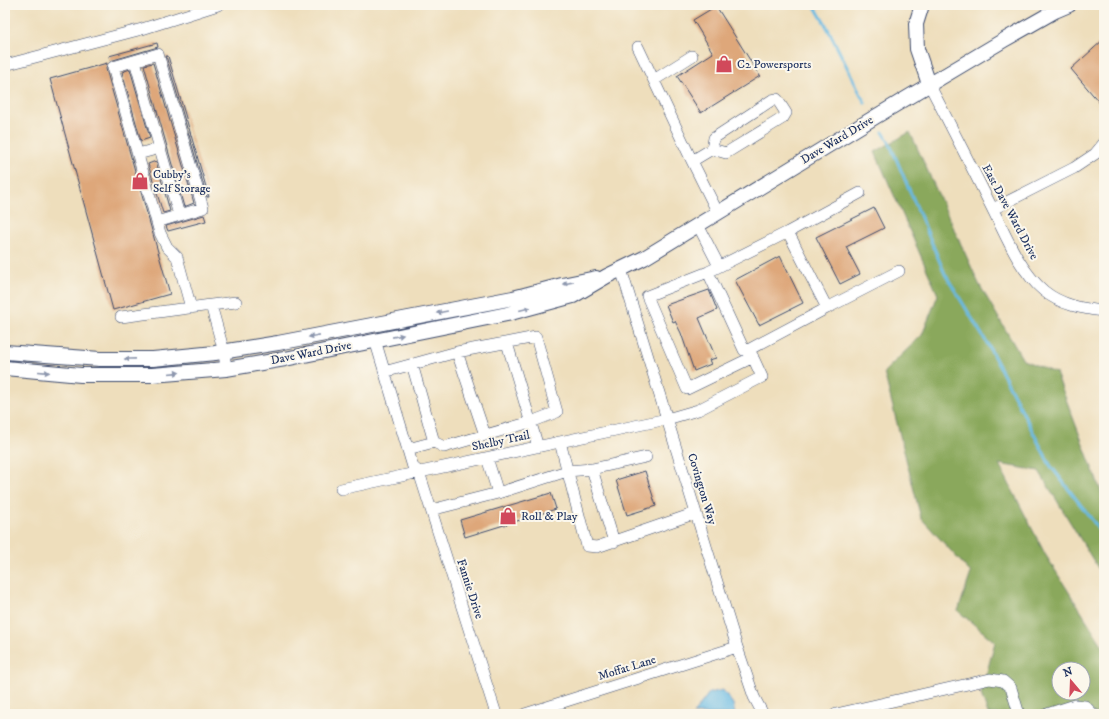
<svg xmlns="http://www.w3.org/2000/svg" width="1109" height="719" font-family="'IM FELL DW Pica',serif">
<rect width="100%" height="100%" fill="#fbf7ec"/>
<filter id="ink" filterUnits="userSpaceOnUse"><feTurbulence type="fractalNoise" baseFrequency=".025" numOctaves="2"/><feDisplacementMap in="SourceGraphic" scale="8" xChannelSelector="R" yChannelSelector="G"/><feConvolveMatrix kernelMatrix="1 2 1 2 8 2 1 2 1" color-interpolation-filters="sRGB"/></filter>
<filter id="wash" filterUnits="userSpaceOnUse"><feTurbulence type="fractalNoise" baseFrequency=".012" numOctaves="4" result="noise"/><feDisplacementMap in="SourceGraphic" scale="16" xChannelSelector="R" yChannelSelector="G"/><feGaussianBlur stdDeviation="0.9" result="paint"/><feColorMatrix in="noise" values="0 0 0 0 0 0 0 0 0 0 0 0 0 0 0 0 0 1.4 0 .05"/><feComposite in="paint" operator="in"/></filter>
<g filter="url(#wash)">
<rect width="100%" height="100%" fill="#eedebc"/>
<path fill="#8aa85b" stroke="#526c5c" fill-rule="evenodd" d="M910,132L979,284L1023,360L1056,373L1104,499V578L1039,471L999,464L1045,554L1104,648V714H988L981,694L995,642L958,611L971,573L921,518L884,372L922,335L938,295L875,152ZM1059,669H1083V693H1059Z"/>
<path fill="#67bae3" stroke="#4174a0" d="M723,690L733,704L735,714H693L709,693Z"/>
<g fill="none" stroke-linecap="round" stroke-linejoin="round">
<path stroke="#67bae3" stroke-width="3" d="M814,5L828,29L865,103
M883,132L889,142L945,274L987,343L1050,465L1096,525L1104,539"/>
</g>
<g id="blocks">
<path fill="#dea77a" d="M716,6L760,76L701,113L677,76L713,53L693,20Z
M1104,39V108L1071,69Z
M157,43L158,47L110,61L109,56Z
M166,56H168L209,197H207Z
M107,63L106,69L170,294L113,310L50,79Z
M153,63L194,203L184,207L144,65Z
M130,69L150,138L141,141L122,72Z
M156,161L170,211L163,213L148,164Z
M874,208L884,228L846,247L860,274L840,284L816,237Z
M204,215L206,221L168,231L166,226Z
M780,256L803,303L759,325L735,280Z
M709,290L717,310L699,318L716,358L709,360L711,364L694,371L681,333L675,321L673,322L666,305Z
M645,471L656,506L627,515L616,480Z
M551,493L556,509L465,537L460,520Z"/>
</g>
</g>
<g filter="url(#ink)">
<use href="#blocks" fill-opacity="0" stroke="#3b496c" stroke-width="1"/>
<g fill="none" stroke-linecap="round" stroke-linejoin="round">
<g stroke="#3b496c" stroke-width="12">
<path id="minor" d="M638,47L692,161L718,213
M135,61L179,215
M5,65L142,29L218,5
M654,80L692,56
M929,84C950,124 970,164 990,204C1005,233 1018,269 1044,291C1061,305 1083,309 1104,311
M138,154L160,148
M692,161L712,149L714,138L772,100L777,99L786,113L783,118L726,153L712,149
M993,209L1074,168L1095,154L1104,143
M157,222L203,208L158,54L113,67L160,233L167,247L177,257L191,308
M698,225L719,266
M788,232L860,193
M621,269L737,647L754,697L763,714
M708,272L744,350H748L827,308L788,232L708,272L647,296L687,389L753,357
M211,305L236,302
M827,308L899,271
M121,317L211,305L224,352L226,369
M375,340L413,467L419,472L496,714
M507,343L538,447
M457,352L485,435
M412,364L434,442
M384,372L457,352L536,337L557,412L531,422L444,447L434,442L408,449
M560,442L587,546L597,547L696,513
M487,458L498,493
M592,469L614,542
M341,489L667,419L698,410L762,377L750,351
M431,510L498,493L567,471L592,469L646,457
M525,714L737,647
M836,714L990,679L1003,681L1011,688L1019,714
M1047,714L1075,705L1085,706L1093,714"/>
</g>
<g stroke="#3b496c" stroke-width="16">
<path id="major" d="M922,5L916,24L917,49L929,84
M5,352L100,359H153L215,353L278,343L513,298L562,285L596,278
M5,368L81,375H152L226,369L285,359L507,314L573,296L607,276L644,258L698,225L875,117L1004,40L1055,11L1069,5"/>
</g>
<use href="#minor" stroke="#fff" stroke-width="11"/>
<use href="#major" stroke="#fff" stroke-width="14"/>
</g>
<defs><path id="oneway-solid" d="M-6-.8H1V-3.2L6.5 0L1 3.2V.8H-6Z"/></defs>
<g fill="#8d97ae">
<use href="#oneway-solid" transform="translate(568 283) rotate(169)"/>
<use href="#oneway-solid" transform="translate(525 309) rotate(-15)"/>
<use href="#oneway-solid" transform="translate(442 312) rotate(170)"/>
<use href="#oneway-solid" transform="translate(314 336) rotate(169)"/>
<use href="#oneway-solid" transform="translate(398 336) rotate(-11)"/>
<use href="#oneway-solid" transform="translate(130 359) rotate(179)"/>
<use href="#oneway-solid" transform="translate(44 372) rotate(5)"/>
<use href="#oneway-solid" transform="translate(174 373) rotate(-5)"/>
</g>
</g>
<defs>
<g id="shop-bare" transform="scale(1.38)"><path d="M-5-2.5h2.3a2.7 3.5 0 0 1 5.4 0H5L5.5 6h-11ZM-1.5-2.5h3a1.5 2.3 0 0 0-3 0Z" fill="#d1495b" stroke="#fbf7ec" stroke-width="2.5" paint-order="stroke"/></g>
</defs>
<g fill-rule="evenodd">
<use href="#shop-bare" x="724" y="64"/>
<use href="#shop-bare" x="140" y="181"/>
<use href="#shop-bare" x="508" y="516"/>
</g>
<g text-anchor="middle" dominant-baseline="central" stroke-width="4" stroke-linejoin="round" paint-order="stroke">
<g font-size="12" fill="#1b2f5e" stroke="#fbf7ec" text-anchor="start">
<text x="737" y="64">C2 Powersports</text>
<text x="153" y="174">Cubby's<tspan x="153" dy="14">Self Storage</tspan></text>
<text x="521" y="516">Roll &amp; Play</text>
</g>
<g font-size="12" fill="#1b2f5e" stroke="#fbf7ec">
<text transform="translate(837 140) rotate(-31)">Dave Ward Drive</text>
<text transform="translate(1010 212) rotate(62)">East Dave Ward Drive</text>
<text transform="translate(311 353) rotate(-11)">Dave Ward Drive</text>
<text transform="translate(501 441) rotate(-12)">Shelby Trail</text>
<text transform="translate(702 489) rotate(73)">Covington Way</text>
<text transform="translate(470 589) rotate(72)">Fannie Drive</text>
<text transform="translate(627 668) rotate(-17)">Moffat Lane</text>
</g>
</g>
<rect width="1109" height="719" fill="none" stroke="#fbf7ec" stroke-width="20"/>
<g transform="translate(1071 681) rotate(341)"><circle r="19" fill="#fbf7ec" stroke="#a1a7b3"/>
<path d="M0-3L7 15L0 10L-7 15Z" fill="#d1495b"/>
<text y="-6" font-size="11" font-weight="bold" text-anchor="middle" fill="#1b2f5e">N</text>
</g>
</svg>
